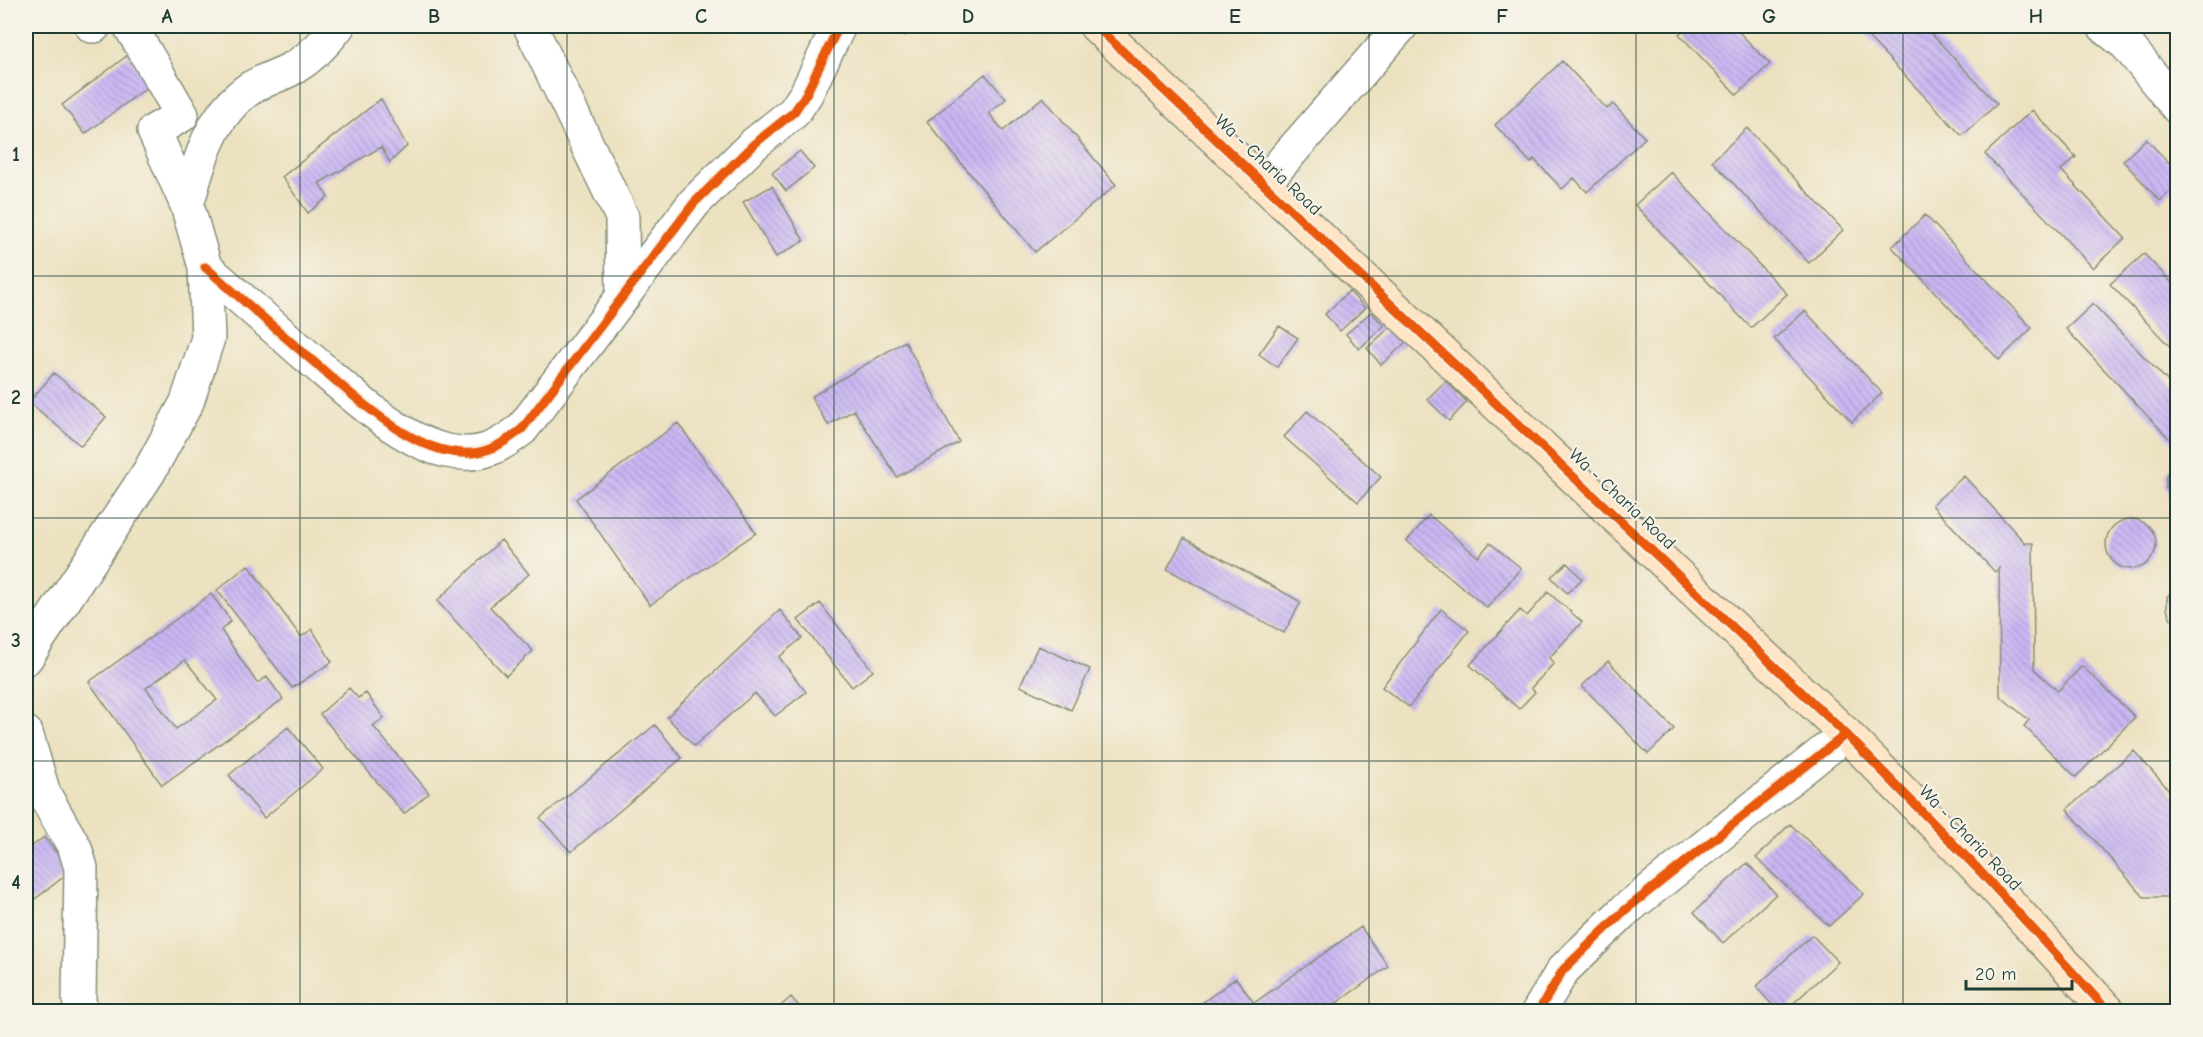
<svg xmlns="http://www.w3.org/2000/svg" width="2203" height="1037" font-family="'Comic Neue',sans-serif">
<defs>
<pattern id="building-back-hatch" width="6" height="6" patternUnits="userSpaceOnUse" patternTransform="scale(1.5)"><rect width="6" height="6" fill="#cbb7f4"/><path d="M-1 5l2 2M0 0l6 6M5-1l2 2" fill="none" stroke="#a496c6"/></pattern>
</defs>
<rect width="100%" height="100%" fill="#f7f3e8"/>
<filter id="ink" filterUnits="userSpaceOnUse"><feTurbulence type="fractalNoise" baseFrequency=".0167" numOctaves="2"/><feDisplacementMap in="SourceGraphic" scale="12" xChannelSelector="R" yChannelSelector="G"/><feConvolveMatrix kernelMatrix="1 2 1 2 8 2 1 2 1" color-interpolation-filters="sRGB"/></filter>
<filter id="wash" filterUnits="userSpaceOnUse"><feTurbulence type="fractalNoise" baseFrequency=".008" numOctaves="4" result="noise"/><feDisplacementMap in="SourceGraphic" scale="24" xChannelSelector="R" yChannelSelector="G"/><feGaussianBlur stdDeviation="1.35" result="paint"/><feColorMatrix in="noise" values="0 0 0 0 0 0 0 0 0 0 0 0 0 0 0 0 0 1.4 0 .05"/><feComposite in="paint" operator="in"/></filter>
<g filter="url(#wash)">
<rect width="100%" height="100%" fill="#ece1c0"/>
<g id="blocks">
<path fill="url(#building-back-hatch)" fill-rule="evenodd" d="M893,26H913L904,36Z
M1688,26H1733L1770,64L1737,95L1679,34Z
M1858,26H1924L1997,104L1962,136Z
M128,55L151,84L85,134L62,105Z
M1562,61L1607,109L1613,104L1645,138L1587,192L1574,178L1562,189L1534,159L1531,163L1495,125Z
M985,74L1006,99L989,113L1003,131L1043,97L1116,185L1035,252L927,122Z
M381,99L407,146L390,162L381,147L319,183L328,197L308,213L282,177Z
M2032,110L2076,157L2061,170L2125,238L2093,268L1985,154Z
M1747,128L1843,230L1809,263L1712,161Z
M2146,139L2178,172V184L2160,201L2123,161Z
M800,151L814,168L786,191L772,173Z
M1671,172L1787,294L1751,328L1635,205Z
M772,186L804,241L776,257L743,202Z
M1925,215L2032,328L1999,360L1892,247Z
M2144,254L2178,289V355L2110,284Z
M1349,291L1365,308L1340,331L1325,314Z
M2093,304L2178,392L2176,446L2066,329Z
M1805,311L1882,393L1852,422L1774,339Z
M1371,312L1384,326L1359,349L1346,334Z
M1393,325L1407,341L1381,365L1367,348Z
M1279,326L1298,338L1277,367L1259,354Z
M905,341L959,442L897,477L854,410L828,425L811,397Z
M54,373L106,417L81,446L29,402Z
M1446,381L1467,402L1449,421L1427,399Z
M1307,411L1381,477L1358,502L1284,437Z
M678,423L756,533L650,605L576,499Z
M2178,462V504L2170,497L2166,487V476L2172,466Z
M1964,476L2025,543H2033L2034,669L2058,691L2082,666L2135,717L2076,777L2024,726L2029,720L2000,696L1999,568L1995,572L1932,505Z
M1429,515L1478,557L1490,543L1521,568L1487,608L1407,541Z
M2106 544a25 25 0 1 1 50 0a25 25 0 1 1-50 0Z
M1184,538L1301,602L1284,633L1167,569Z
M501,540L529,574L490,607L533,651L506,676L437,601Z
M1567,563L1582,579L1567,593L1551,577Z
M248,565L301,637L312,629L332,662L292,688L217,590Z
M2178,584V624L2171,619L2167,609V597Z
M1548,592L1582,622L1549,658L1554,663L1531,688L1535,692L1519,709L1470,665L1520,610L1527,616Z
M211,594L231,621L221,630L257,683L267,677L283,699L162,785L89,682ZM185,660L217,700L176,729L146,688Z
M820,603L873,671L852,687L798,620Z
M1441,609L1469,631L1409,707L1382,687Z
M780,610L802,638L779,657L806,692L775,716L755,693L694,746L667,717Z
M1038,646L1090,669L1071,710L1020,686Z
M1608,661L1674,729L1648,754L1582,686Z
M349,688L358,698L366,693L384,718L373,726L429,793L404,814L320,714Z
M655,725L682,758L571,852L540,818Z
M288,727L323,769L264,818L229,775Z
M2134,751L2178,800V897H2144L2067,809Z
M1790,824L1864,894L1829,926L1756,858Z
M44,837L71,871L26,906V851Z
M1747,863L1776,894L1723,943L1694,912Z
M1361,927L1388,966L1324,1012H1208L1202,1003L1236,978L1254,1003Z
M1812,935L1838,962L1784,1012H1779L1756,987Z
M791,997L804,1012H774Z"/>
</g>
</g>
<g filter="url(#ink)">
<use href="#blocks" fill-opacity="0" stroke="#868f7a" stroke-width="1.5"/>
<g fill="none" stroke-linecap="round" stroke-linejoin="round">
<g stroke="#868f7a" stroke-width="36">
<path id="street" d="M92,26H94
M530,26L622,217L623,297
M2104,26L2127,45L2178,108
M1264,183L1401,26
M187,205C199,162 210,116 249,89C263,80 281,75 295,67C313,56 326,42 338,26
M205,267C239,297 274,327 308,357C345,388 399,441 447,451C479,458 498,448 522,429L694,203L754,144L794,112L806,94L839,26
M26,658L149,472L187,402L208,338L205,267L187,205L154,131L182,115L130,26
M26,733L44,794L75,848L81,868L79,999L81,1012
M1538,1012L1563,970L1624,911L1846,734"/>
</g>
<g stroke="#868f7a" stroke-width="36">
<path id="secondary" d="M1096,26L1846,734L1977,868L2109,1012"/>
</g>
<use href="#street" stroke="#fff" stroke-width="33"/>
<use href="#secondary" stroke="#fee5c5" stroke-width="33"/>
<g stroke="#f7f3e8" stroke-width="13">
<path id="cycleway" d="M1096,26L1846,734L1977,868L2109,1012
M205,267C239,297 274,327 308,357C345,388 399,441 447,451C479,458 498,448 522,429L694,203L754,144L794,112L806,94L839,26
M1538,1012L1563,970L1624,911L1846,734"/>
</g>
<use href="#cycleway" stroke="#e8590c" stroke-width="9"/>
</g>
</g>
<path fill="none" stroke="#1f3d34" stroke-width="1.5" stroke-opacity="0.55" d="M300,26V1012M567,26V1012M834,26V1012M1102,26V1012M1369,26V1012M1636,26V1012M1903,26V1012M26,276H2178M26,518H2178M26,761H2178"/>
<g text-anchor="middle" dominant-baseline="central" stroke-width="4.5" stroke-linejoin="round" paint-order="stroke">
<g font-size="18" fill="#1f3d34" stroke="#f7f3e8">
<text transform="translate(1268 165) rotate(43)">Wa - Charia Road</text>
<text transform="translate(1622 499) rotate(43)">Wa - Charia Road</text>
<text transform="translate(1970 838) rotate(46)">Wa - Charia Road</text>
</g>
</g>
<rect width="2203" height="1037" fill="none" stroke="#f7f3e8" stroke-width="66"/>
<path d="M1966 980v9h106v-9" fill="none" stroke="#1f3d34" stroke-width="3"/>
<text x="1975" y="980" font-size="18" fill="#1f3d34" stroke="#f7f3e8" stroke-width="4.5" paint-order="stroke">20 m</text>
<rect x="33" y="33" width="2137" height="971" fill="none" stroke="#1f3d34" stroke-width="2"/>
<g font-size="20" text-anchor="middle" font-weight="bold" fill="#1f3d34">
<text x="167" y="23">A</text>
<text x="434" y="23">B</text>
<text x="701" y="23">C</text>
<text x="968" y="23">D</text>
<text x="1235" y="23">E</text>
<text x="1502" y="23">F</text>
<text x="1769" y="23">G</text>
<text x="2036" y="23">H</text>
<text x="16" y="161">1</text>
<text x="16" y="404">2</text>
<text x="16" y="647">3</text>
<text x="16" y="889">4</text>
</g>
</svg>
